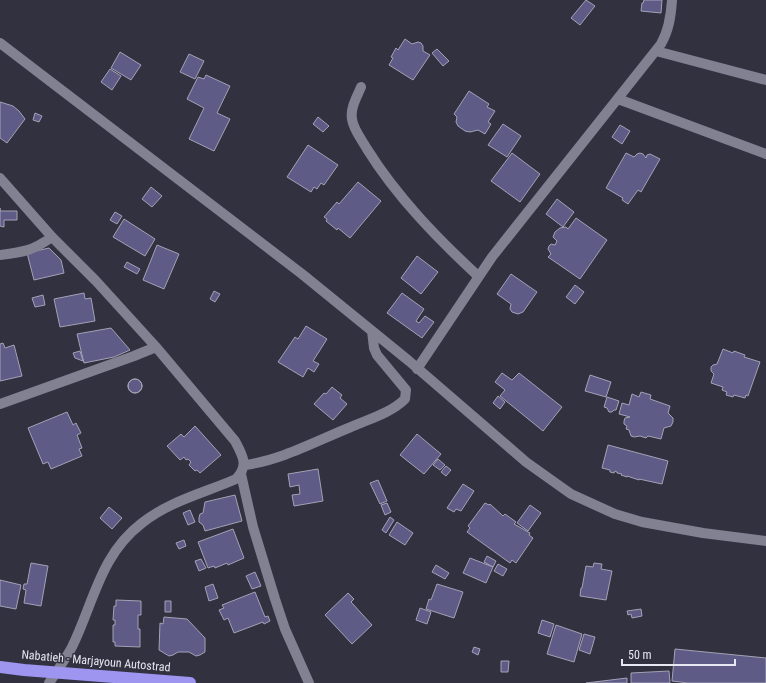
<svg xmlns="http://www.w3.org/2000/svg" width="766" height="683" font-family="'Roboto Condensed',sans-serif">
<rect width="100%" height="100%" fill="#323140"/>
<path fill="#5e5b87" stroke="#a3a2b5" d="M586,0L595,6L580,25L571,18Z
M644,0H662L661,13L641,11L642,3H643Z
M405,39L412,44L418,42L421,43L423,46V51L430,55L413,80L389,65L393,58L391,57L396,48L398,50Z
M437,49L449,61L443,66L432,53Z
M120,52L141,65L131,80L111,68Z
M189,54L204,61L195,79L180,72Z
M110,69L121,76L112,90L101,82Z
M206,75L230,86L217,113L230,119L214,151L189,139L204,108L187,99L198,77L204,79Z
M469,91L489,104L487,107L495,111L488,122L491,124L485,134L478,130L470,132L465,131L458,126L456,122L457,117L454,114Z
M0,102L13,106L19,111L25,119L7,143L0,138Z
M35,113L42,116L39,122L33,120Z
M318,117L329,126L323,132L313,124Z
M503,124L521,136L507,157L488,145Z
M620,125L630,131L622,144L612,137Z
M308,145L338,165L324,185L321,183L317,189L314,187L311,192L287,177Z
M512,153L540,174L520,202L491,181Z
M626,153L634,157L637,154L640,153L643,154L646,158L647,155L650,154L660,159L641,192L638,190L628,204L622,200L623,198L606,188Z
M358,182L381,201L350,238L338,228L337,230L326,221L327,219L324,217L337,202L339,204Z
M151,187L162,196L152,207L142,199Z
M557,199L574,212L563,227L546,214Z
M0,208V211H17V220H4V227L0,226Z
M115,212L122,216L117,224L110,220Z
M576,218L607,240L580,279L548,257L551,254L548,249L549,246L551,244L555,245L557,241L553,237L555,232L560,228L566,227L568,229Z
M124,219L155,239L145,256L113,237Z
M157,245L179,254L164,289L143,280Z
M49,248L61,260L64,273L34,280L27,253Z
M417,256L438,272L421,294L401,278Z
M127,262L140,269L137,274L124,267Z
M511,274L537,292L523,312L518,314L512,312L510,309L511,304L497,294Z
M575,285L584,292L575,304L566,297Z
M214,291L220,294L215,302L210,299Z
M84,293L85,299L91,298L95,321L60,327L54,299Z
M402,293L424,309L416,321L419,323L425,316L434,322L422,338L387,313Z
M43,295L45,305L35,307L32,298Z
M306,326L327,339L313,361L319,364L314,372L308,368L303,377L278,362L295,337L298,339Z
M111,328L130,350L114,357L84,363L77,334Z
M3,343L5,348L14,345L22,376L0,381V344Z
M723,349L733,353L734,351L745,355L744,357L760,362L748,396L746,395L745,398L734,395L733,397L726,395L727,392L722,390L723,387L711,383L714,374L711,371V367L713,365L717,364Z
M80,351L83,361L75,358L73,353Z
M502,373L512,380L519,373L562,407L543,431L500,396L505,390L495,382Z
M590,375L611,382L606,397L585,391Z
M128 386a7 7 0 1 1 14 0a7 7 0 1 1-14 0Z
M128 386a7 7 0 1 1 14 0a7 7 0 1 1-14 0Z
M332,387L342,395L340,398L347,404L333,420L314,404L324,393L326,394Z
M641,392L651,395L650,399L670,406L668,413L673,418V422L671,426L664,428L661,439L648,436L646,438L640,436L634,437L631,436L629,430L626,429L627,426L624,424V421L625,418L630,417L619,414L622,403L629,405L632,394L639,397Z
M498,396L505,402L500,409L493,403Z
M607,397L619,401L616,410H614L612,412H609L607,408L604,407Z
M67,412L73,425L76,423L81,433L77,435L82,448L79,449L82,456L51,469L48,462L43,464L28,428Z
M195,426L221,455L200,473L197,470L195,471L189,465L191,462L188,459L186,460L184,457L180,460L167,446L181,434L184,437Z
M417,434L441,454L424,474L400,455Z
M608,445L668,461L662,484L639,479V480L627,476V477L621,475L622,474L617,473V472L615,471L614,473L610,472V470L602,468Z
M438,459L445,465L440,470L433,465Z
M446,466L451,470L446,476L441,472Z
M318,469L323,501L294,506L292,495L300,494L299,485L290,487L288,474Z
M378,480L387,501L380,504L370,483Z
M463,484L474,491L461,511L456,509L454,512L447,508Z
M235,495L242,521L205,531L203,525L199,522V518L200,514L203,513L205,502Z
M387,503L391,512L385,515L381,505Z
M485,503L489,505L490,504L503,516L505,514L516,522L514,524L530,533L529,535L533,538L516,563L512,560L510,563L467,532L470,528L468,526Z
M530,505L541,513L528,531L517,523Z
M109,507L122,518L112,529L100,518Z
M190,510L195,522L188,525L183,513Z
M390,517L394,520L386,533L382,530Z
M397,522L413,533L405,545L389,535Z
M233,529L244,558L228,565L227,563L215,568L214,566L208,568L198,542Z
M184,540L186,546L179,549L176,543Z
M487,556L496,561L493,567L484,562Z
M470,558L493,567L486,583L463,573Z
M201,559L206,568L199,571L195,561Z
M31,563L48,566L41,606L24,603L26,590L23,589L24,584H27Z
M594,563L602,564L601,569L612,571L606,600L580,596L581,588H582L586,566L593,567Z
M498,564L507,569L503,576L494,571Z
M436,565L449,573L445,579L432,572Z
M255,572L261,586L252,589L246,576Z
M0,580L21,585L16,609L0,606Z
M213,584L218,598L209,601L205,587Z
M437,584L463,592L454,618L426,609L429,599L431,600Z
M255,592L265,617L268,616L270,621L264,624L263,622L234,633L228,618L224,620L219,610L224,608L222,605Z
M348,593L354,599L351,602L372,625L352,644L325,615Z
M116,600L141,601V615H138V629H140V647L115,646V642H113V625H115V620H113L114,606H116Z
M165,601H171V612H165Z
M420,608L431,612L427,624L416,620Z
M641,609L642,616L632,618L631,614L628,615L627,611Z
M164,617L187,619L205,638V652L200,655L196,656L189,652H178L173,655L169,656L159,650L160,623L163,624Z
M542,620L554,624L550,637L538,633Z
M556,625L582,634L574,662L547,654Z
M584,634L595,637L590,654L579,650Z
M474,647L480,649L478,655L472,652Z
M675,649L766,658V683H688L672,681Z
M501,661H509L508,672H501Z
M669,671L670,683H631V673Z
M627,678V683H586Z"/>
<g fill="none" stroke-linecap="round" stroke-linejoin="round">
<path stroke="#818192" stroke-width="10" d="M0,43L302,274L409,361L526,462L571,494L615,514L642,522L703,533L766,541
M656,51L766,80
M361,87C357,97 350,108 352,119C353,129 362,140 367,149C397,197 437,238 478,276
M618,99L766,154
M0,178L52,237L96,281L156,347L235,441C243,456 249,466 236,479C204,493 170,501 142,523C100,555 94,602 72,647C65,660 57,671 49,683
M0,255C24,252 32,251 52,237
M417,369L492,257L661,44C669,30 671,16 672,0
M0,404L134,356L156,347
M245,465C282,460 316,441 351,427C369,419 391,413 405,399L406,390L377,355L374,348L372,331
M241,474L253,527L275,599L285,629L309,683"/>
<path stroke="#9d95f0" stroke-width="12" d="M0,667L24,670L190,683"/>
</g>
<g text-anchor="middle" dominant-baseline="central" stroke-width="3" stroke-linejoin="round" paint-order="stroke">
<g font-size="12" fill="#e7e7f1" stroke="#323140">
<text transform="translate(96 661) rotate(5)">Nabatieh - Marjayoun Autostrad</text>
</g>
</g>
<path d="M622 659v6h113v-6" fill="none" stroke="#e7e7f1" stroke-width="2"/>
<text x="628" y="659" font-size="12" fill="#e7e7f1" stroke="#323140" stroke-width="3" paint-order="stroke">50 m</text>
</svg>
